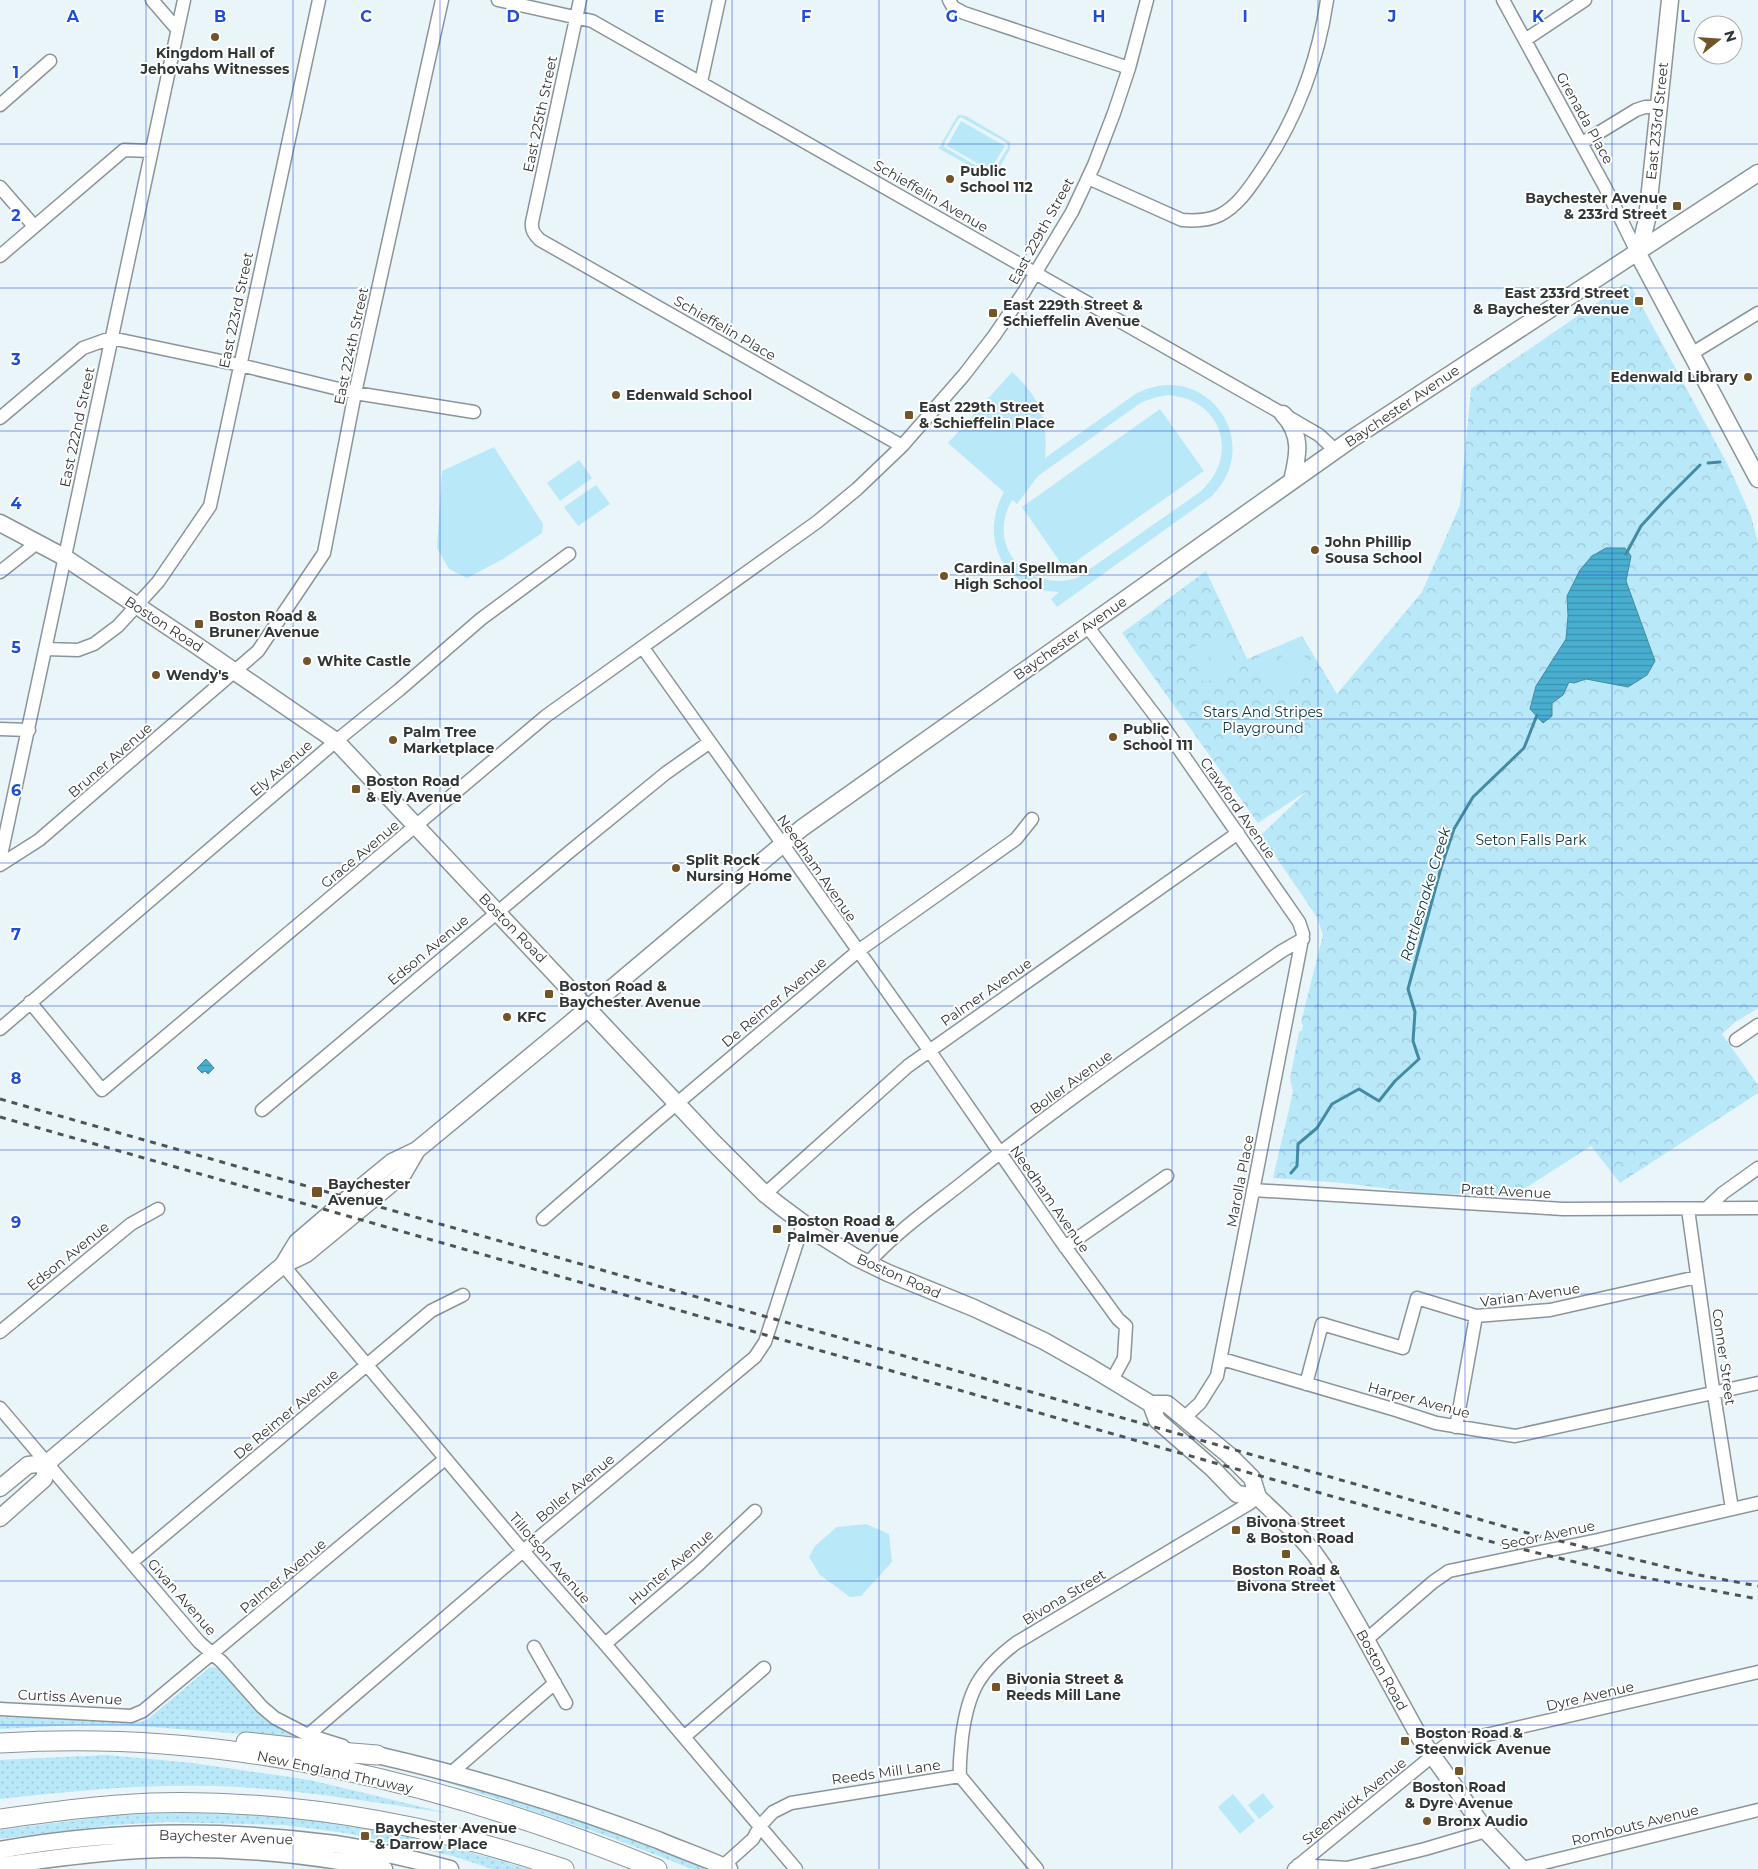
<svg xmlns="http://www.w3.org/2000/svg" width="1758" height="1869" font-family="Montserrat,sans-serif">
<defs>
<pattern id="grass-dots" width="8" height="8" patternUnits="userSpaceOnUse" patternTransform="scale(1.25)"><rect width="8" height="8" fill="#b9e8f9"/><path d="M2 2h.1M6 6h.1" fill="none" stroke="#a0c8d6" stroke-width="1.8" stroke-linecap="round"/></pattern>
<pattern id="park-crowns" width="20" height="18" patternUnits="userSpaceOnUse" patternTransform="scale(1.25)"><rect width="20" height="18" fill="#b9e8f9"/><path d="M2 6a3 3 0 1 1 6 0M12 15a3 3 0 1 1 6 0" fill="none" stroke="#a0c8d6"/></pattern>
<pattern id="water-rules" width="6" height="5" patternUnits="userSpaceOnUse" patternTransform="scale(1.25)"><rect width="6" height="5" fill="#49afd0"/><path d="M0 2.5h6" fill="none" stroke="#3d8faa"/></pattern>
</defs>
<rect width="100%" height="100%" fill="#e9f5f9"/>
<path fill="url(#grass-dots)" d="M213,1667L219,1668C243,1696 264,1720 297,1738L126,1725H77L0,1729V1717L141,1722L148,1719L209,1668Z
M107,1755L193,1763L310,1780L447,1813C369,1802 291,1788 213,1786C142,1784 71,1791 0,1799V1760Z
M419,1773C520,1796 616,1832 712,1869H692L607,1836Z
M187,1813C228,1814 269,1814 309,1819C384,1828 457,1848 529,1869H492L453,1856L345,1833L284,1825L167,1822L112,1825L0,1839V1830L115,1815Z"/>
<path fill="url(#park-crowns)" d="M1624,284L1631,286L1729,467L1751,516L1758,543V1008L1734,1023L1722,1034L1758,1085V1093L1620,1183L1591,1146L1513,1196L1421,1193L1343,1183L1273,1178L1293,1092L1290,1079L1299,1032L1302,1030L1303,1025L1301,1022L1323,935L1317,917L1261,835L1307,791L1258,823L1122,633L1206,571L1247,659L1302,636L1337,694L1422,592L1460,505L1471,389Z"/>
<path fill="#b9e8f9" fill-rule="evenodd" d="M958,115L966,116L1010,142V149L993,179L938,148L941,146L942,142ZM961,117L1007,143L1008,147L993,172L989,173L944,147L945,142L958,119Z
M961,121L1005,146L990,170L947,146Z
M1012,372C1041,399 1048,418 1045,458L1134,395C1202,356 1267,440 1212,496L1057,607L1051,599L1059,592C1004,591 978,539 1004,492L948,443ZM1168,395C1223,399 1240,457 1200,492L1077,578C1028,593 985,547 1012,500L1017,504L1038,476L1142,402L1157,397Z
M1160,409L1204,471L1065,569L1022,507Z
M494,447L543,524L542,533L503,559L467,578L449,569L437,548L442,471Z
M579,460L592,478L560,501L547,483Z
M596,485L610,504L578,526L564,507Z
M1221,634L1228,649L1195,664L1189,649Z
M1297,639L1311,670L1292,679L1278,648Z
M1273,651L1286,682L1267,690L1253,660Z
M1230,653L1237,668L1204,683L1197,668Z
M866,1524L889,1534L892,1562L861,1596L850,1597L820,1575L809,1557L815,1546L837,1527Z
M1263,1793L1274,1807L1259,1819L1248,1805Z
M1233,1794L1255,1821L1240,1834L1218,1807Z"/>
<path fill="url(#water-rules)" stroke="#428ba2" d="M1606,548H1625L1631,556L1626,581L1655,661L1647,675L1628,687L1586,679L1574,683L1569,682L1563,695L1552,703V716L1543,723L1530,709L1536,686L1566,639L1568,616L1567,596L1580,570L1592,556Z
M206,1059L214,1068L208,1074L205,1071L202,1073L197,1068Z"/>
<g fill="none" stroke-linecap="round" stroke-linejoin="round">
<path stroke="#428ba2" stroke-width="3" d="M1708,463L1720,462
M1626,554L1641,526L1663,502L1700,465
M1291,1173L1297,1166L1298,1144L1317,1128L1332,1104L1359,1089L1379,1101L1395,1081L1419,1059L1413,1041L1415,1012L1408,989L1441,868L1454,829L1473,797L1524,748L1537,715"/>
<g stroke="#8b9599" stroke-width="15">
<path id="minor" d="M152,0L177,29
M498,0L592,21L1283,414L1319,435L1335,450
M580,0L532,222C531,230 534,234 540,240L902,446
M949,0L953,7L964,13L1129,68
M1503,0L1605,187L1637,252
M1525,40L1585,0
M701,82L719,0
M0,105L50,61
M1582,143L1636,110L1645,107H1659
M1088,178L1182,220C1195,221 1208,221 1220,215C1238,206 1250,187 1261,171C1296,120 1318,61 1327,0
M0,187L34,226
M0,256L124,150L151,151
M111,338L240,365L355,393L474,412
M1691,354L1758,313
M0,418L83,348L111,338
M0,572L38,542
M1087,626L1163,726L1299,922L1303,934L1217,1376L1200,1403L1185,1417
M643,648L929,1050L1061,1241L1118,1319L1126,1326L1124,1358L1112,1380
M46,649L78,650L94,644L118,626L158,582L210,506L319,0
M0,729L29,730
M0,860L184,0
M0,865L39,840L258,651L324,553L355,393L442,0
M30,1002L102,1090L546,716L817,522L857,489L902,446L964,375L994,336L1024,292L1072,212L1094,165L1114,113L1129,68L1147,0
M0,1029L336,741L399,690L481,619L569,554
M1736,1040L1758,1025
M262,1110L568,853L666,773L710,742
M1253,1190L1563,1209L1758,1208
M765,1194L908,1066L1238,833
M1707,1208L1723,1193L1758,1168
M1688,1209L1712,1382L1732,1509
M543,1219L656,1121L858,951L1016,839L1032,819
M1065,1247L1167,1176
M868,1263C897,1231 932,1207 966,1180C1067,1098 1175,1025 1282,951L1303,939
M283,1265L523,1551L605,1644L796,1869
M0,1332L131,1224L158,1209
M1222,1359L1396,1410L1436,1423L1515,1436L1758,1383
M1306,1384L1322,1324L1403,1348L1417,1298L1476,1316
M0,1408L199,1642L222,1662L262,1707L275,1718L308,1735L343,1746
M1456,1427L1476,1316L1550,1310L1697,1277
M132,1562L431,1311L463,1295
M1366,1640L1433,1582L1449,1571L1598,1540L1758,1503
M605,1644L698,1565L755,1511
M534,1647L566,1703
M0,1709L131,1716L143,1711L445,1459
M308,1735L523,1551L755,1357L765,1342L803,1224
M684,1737L764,1668
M451,1773L555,1683
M960,1776C959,1763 961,1751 962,1737C968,1691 979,1671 1016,1643L1250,1503L1258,1497
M1298,1865L1347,1868L1425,1849L1486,1831
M723,1866L753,1839L760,1826L773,1812L791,1803L960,1776L1037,1869
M1294,1869L1447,1744L1758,1672
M1519,1869L1758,1810"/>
</g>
<g stroke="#8b9599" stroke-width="19">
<path id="major" d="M1637,252L1758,479
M1637,252L1642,240L1647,219L1670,0
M1283,414C1303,435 1298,456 1292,481
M0,523L64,557L193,643L336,741L714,1143L765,1194L780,1206L815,1232L855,1257L888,1273L974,1308L1044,1341L1090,1367L1151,1404H1167L1230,1456L1252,1478L1258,1497L1302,1539L1314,1553L1326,1570L1359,1627L1420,1738L1486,1831L1522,1869
M283,1265L297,1242L353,1194L392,1162L417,1150L561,1031L802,828L1353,438L1758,173
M1151,1404L1157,1420L1212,1468L1237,1494L1258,1497
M0,1488L28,1465L47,1463L283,1265L306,1254L403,1174L417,1150
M0,1518L44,1479L47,1463
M377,1755C472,1777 567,1805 658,1840C681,1850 706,1858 729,1869
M0,1850C110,1830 224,1829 335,1844C374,1850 412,1859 450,1869
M0,1866C46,1859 92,1853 139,1850C221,1846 304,1853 384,1869"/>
</g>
<g stroke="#8b9599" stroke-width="21">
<path id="highway" d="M246,1742L327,1751L377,1755
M0,1743C54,1740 109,1740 163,1744C331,1756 502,1806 657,1869
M0,1819C50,1812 100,1805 151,1803C291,1799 431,1824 564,1869"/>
</g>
<use href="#minor" stroke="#fff" stroke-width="12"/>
<use href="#major" stroke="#fff" stroke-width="16"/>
<use href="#highway" stroke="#fff" stroke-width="19"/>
<path stroke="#4e5456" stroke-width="3" stroke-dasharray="6 6" stroke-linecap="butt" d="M0,1099L1531,1534L1699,1575L1758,1586
M0,1117L1496,1543L1625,1574L1758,1599"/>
</g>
<path fill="none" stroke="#1d4ed8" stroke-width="1" stroke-opacity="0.55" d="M146,0V1869M293,0V1869M440,0V1869M586,0V1869M732,0V1869M879,0V1869M1026,0V1869M1172,0V1869M1318,0V1869M1465,0V1869M1612,0V1869M0,144H1758M0,288H1758M0,431H1758M0,575H1758M0,719H1758M0,863H1758M0,1006H1758M0,1150H1758M0,1294H1758M0,1438H1758M0,1581H1758M0,1725H1758"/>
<g fill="#735429" stroke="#fff" stroke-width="2">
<circle cx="215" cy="37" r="5"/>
<circle cx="950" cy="179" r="5"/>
<rect x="1672" y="201" width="10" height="10" rx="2.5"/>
<rect x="1634" y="296" width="10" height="10" rx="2.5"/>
<rect x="988" y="308" width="10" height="10" rx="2.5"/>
<circle cx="1748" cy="377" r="5"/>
<circle cx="616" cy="395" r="5"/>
<rect x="904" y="410" width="10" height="10" rx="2.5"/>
<circle cx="1315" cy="550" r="5"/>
<circle cx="944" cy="576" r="5"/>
<rect x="194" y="619" width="10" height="10" rx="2.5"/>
<circle cx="307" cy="661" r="5"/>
<circle cx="156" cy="675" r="5"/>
<circle cx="1113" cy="737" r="5"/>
<circle cx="393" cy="740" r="5"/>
<rect x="351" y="784" width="10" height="10" rx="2.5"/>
<circle cx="676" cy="868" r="5"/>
<rect x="544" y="989" width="10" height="10" rx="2.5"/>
<circle cx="507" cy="1017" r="5"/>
<rect x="311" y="1186" width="12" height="12" rx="2.5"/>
<rect x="772" y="1224" width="10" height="10" rx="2.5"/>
<rect x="1231" y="1525" width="10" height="10" rx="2.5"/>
<rect x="1281" y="1549" width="10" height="10" rx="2.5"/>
<rect x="991" y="1682" width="10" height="10" rx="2.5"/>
<rect x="1400" y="1736" width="10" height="10" rx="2.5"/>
<rect x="1454" y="1766" width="10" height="10" rx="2.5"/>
<circle cx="1427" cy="1821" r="5"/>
<rect x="360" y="1831" width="10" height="10" rx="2.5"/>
</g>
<g text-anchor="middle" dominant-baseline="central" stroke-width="4" stroke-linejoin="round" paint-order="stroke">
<g font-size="14" font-weight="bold" fill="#313637" stroke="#fff" text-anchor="start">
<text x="215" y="53" text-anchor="middle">Kingdom Hall of<tspan x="215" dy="16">Jehovahs Witnesses</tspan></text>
<text x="960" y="171">Public<tspan x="960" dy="16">School 112</tspan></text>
<text x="1667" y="198" text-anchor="end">Baychester Avenue<tspan x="1667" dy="16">&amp; 233rd Street</tspan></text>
<text x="1629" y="293" text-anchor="end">East 233rd Street<tspan x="1629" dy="16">&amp; Baychester Avenue</tspan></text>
<text x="1003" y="305">East 229th Street &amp;<tspan x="1003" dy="16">Schieffelin Avenue</tspan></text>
<text x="1738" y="377" text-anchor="end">Edenwald Library</text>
<text x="626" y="395">Edenwald School</text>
<text x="919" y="407">East 229th Street<tspan x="919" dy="16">&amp; Schieffelin Place</tspan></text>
<text x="1325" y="542">John Phillip<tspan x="1325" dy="16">Sousa School</tspan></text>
<text x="954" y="568">Cardinal Spellman<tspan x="954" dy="16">High School</tspan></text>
<text x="209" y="616">Boston Road &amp;<tspan x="209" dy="16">Bruner Avenue</tspan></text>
<text x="317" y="661">White Castle</text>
<text x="166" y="675">Wendy's</text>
<text x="1123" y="729">Public<tspan x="1123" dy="16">School 111</tspan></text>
<text x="403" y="732">Palm Tree<tspan x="403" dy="16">Marketplace</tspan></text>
<text x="366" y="781">Boston Road<tspan x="366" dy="16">&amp; Ely Avenue</tspan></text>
<text x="686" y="860">Split Rock<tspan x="686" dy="16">Nursing Home</tspan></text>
<text x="559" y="986">Boston Road &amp;<tspan x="559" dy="16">Baychester Avenue</tspan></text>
<text x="517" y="1017">KFC</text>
<text x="328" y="1184">Baychester<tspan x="328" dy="16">Avenue</tspan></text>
<text x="787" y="1221">Boston Road &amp;<tspan x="787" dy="16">Palmer Avenue</tspan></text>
<text x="1246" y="1522">Bivona Street<tspan x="1246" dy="16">&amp; Boston Road</tspan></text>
<text x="1286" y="1570" text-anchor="middle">Boston Road &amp;<tspan x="1286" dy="16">Bivona Street</tspan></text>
<text x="1006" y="1679">Bivonia Street &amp;<tspan x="1006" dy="16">Reeds Mill Lane</tspan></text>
<text x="1415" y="1733">Boston Road &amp;<tspan x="1415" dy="16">Steenwick Avenue</tspan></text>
<text x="1459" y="1787" text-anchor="middle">Boston Road<tspan x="1459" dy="16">&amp; Dyre Avenue</tspan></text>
<text x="1437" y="1821">Bronx Audio</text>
<text x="375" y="1828">Baychester Avenue<tspan x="375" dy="16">&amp; Darrow Place</tspan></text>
</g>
<g font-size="14" fill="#313637" stroke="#fff">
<text transform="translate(540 114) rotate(-78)">East 225th Street</text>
<text transform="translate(1585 118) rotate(61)">Grenada Place</text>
<text transform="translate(1657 121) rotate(-84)">East 233rd Street</text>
<text transform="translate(931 196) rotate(30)">Schieffelin Avenue</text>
<text transform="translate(1041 231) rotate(-61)">East 229th Street</text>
<text transform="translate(236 310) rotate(-78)">East 223rd Street</text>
<text transform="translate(725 328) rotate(30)">Schieffelin Place</text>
<text transform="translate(351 346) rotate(-78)">East 224th Street</text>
<text transform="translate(1402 406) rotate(-34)">Baychester Avenue</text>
<text transform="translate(77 427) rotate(-78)">East 222nd Street</text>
<text transform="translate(164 624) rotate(33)">Boston Road</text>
<text transform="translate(1070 638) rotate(-35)">Baychester Avenue</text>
<text transform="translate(110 760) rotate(-41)">Bruner Avenue</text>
<text transform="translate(281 768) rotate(-41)">Ely Avenue</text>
<text transform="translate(1238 808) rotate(55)">Crawford Avenue</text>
<text transform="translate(360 854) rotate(-40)">Grace Avenue</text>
<text transform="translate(817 868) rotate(55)">Needham Avenue</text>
<text transform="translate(513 928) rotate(46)">Boston Road</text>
<text transform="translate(428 950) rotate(-40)">Edson Avenue</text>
<text transform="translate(986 992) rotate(-35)">Palmer Avenue</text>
<text transform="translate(774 1002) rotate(-40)">De Reimer Avenue</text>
<text transform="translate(1071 1082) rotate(-36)">Boller Avenue</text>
<text transform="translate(1240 1181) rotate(-79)">Marolla Place</text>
<text transform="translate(1506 1191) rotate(3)">Pratt Avenue</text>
<text transform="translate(1050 1199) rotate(55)">Needham Avenue</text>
<text transform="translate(68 1256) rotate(-39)">Edson Avenue</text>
<text transform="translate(899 1276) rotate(24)">Boston Road</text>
<text transform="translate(1530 1295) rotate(-8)">Varian Avenue</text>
<text transform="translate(1724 1357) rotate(82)">Conner Street</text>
<text transform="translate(1419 1400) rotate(15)">Harper Avenue</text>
<text transform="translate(286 1414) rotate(-40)">De Reimer Avenue</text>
<text transform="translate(575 1488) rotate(-40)">Boller Avenue</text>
<text transform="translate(1548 1535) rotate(-12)">Secor Avenue</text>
<text transform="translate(550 1558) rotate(49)">Tillotson Avenue</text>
<text transform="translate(671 1567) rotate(-41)">Hunter Avenue</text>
<text transform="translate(283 1576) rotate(-40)">Palmer Avenue</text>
<text transform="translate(182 1597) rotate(49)">Givan Avenue</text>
<text transform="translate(1064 1597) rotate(-31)">Bivona Street</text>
<text transform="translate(1382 1670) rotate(61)">Boston Road</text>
<text transform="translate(1590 1696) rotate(-13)">Dyre Avenue</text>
<text transform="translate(70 1697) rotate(3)">Curtiss Avenue</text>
<text transform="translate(335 1772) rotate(12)">New England Thruway</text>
<text transform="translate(886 1772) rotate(-8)">Reeds Mill Lane</text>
<text transform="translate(1354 1801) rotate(-39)">Steenwick Avenue</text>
<text transform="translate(1635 1825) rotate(-14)">Rombouts Avenue</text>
<text transform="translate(226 1837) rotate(2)">Baychester Avenue</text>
</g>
<g font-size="14" fill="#093846" stroke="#fff">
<text x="1263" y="712">Stars And Stripes<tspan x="1263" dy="16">Playground</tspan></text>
<text x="1531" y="840">Seton Falls Park</text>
</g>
<g font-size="15" font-style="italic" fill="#0a3947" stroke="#fff">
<text transform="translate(1425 894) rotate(-73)">Rattlesnake Creek</text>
</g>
</g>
<g font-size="16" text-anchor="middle" font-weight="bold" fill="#1d4ed8" stroke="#fff" stroke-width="4" stroke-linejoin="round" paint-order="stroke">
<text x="73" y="22">A</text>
<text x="220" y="22">B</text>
<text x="366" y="22">C</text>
<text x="513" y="22">D</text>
<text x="659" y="22">E</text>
<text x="806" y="22">F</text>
<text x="952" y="22">G</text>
<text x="1099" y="22">H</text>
<text x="1245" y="22">I</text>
<text x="1392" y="22">J</text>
<text x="1538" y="22">K</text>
<text x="1685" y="22">L</text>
<text x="16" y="78">1</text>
<text x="16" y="221">2</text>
<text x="16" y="365">3</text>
<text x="16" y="509">4</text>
<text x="16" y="653">5</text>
<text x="16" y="796">6</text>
<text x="16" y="940">7</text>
<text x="16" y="1084">8</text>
<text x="16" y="1228">9</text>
</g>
<g transform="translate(1718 40) rotate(73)"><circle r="24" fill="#ffffff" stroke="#adafaf"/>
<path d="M0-4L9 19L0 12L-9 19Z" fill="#735429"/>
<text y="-8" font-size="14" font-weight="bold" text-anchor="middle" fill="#313637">N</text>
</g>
</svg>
